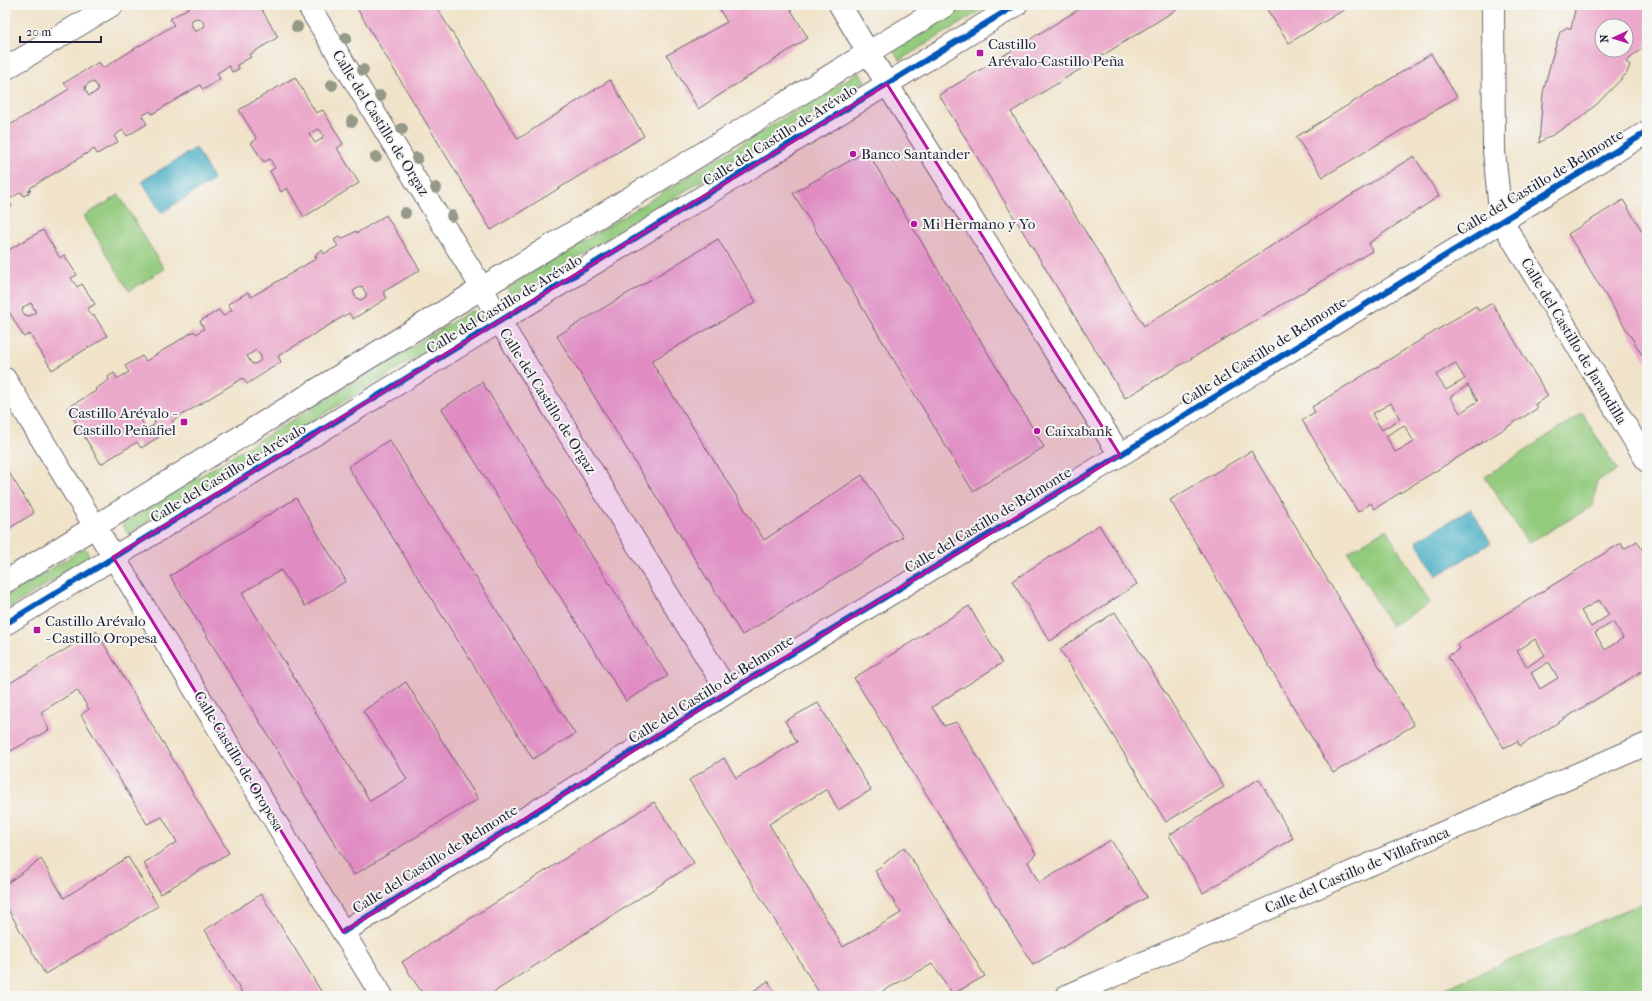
<svg xmlns="http://www.w3.org/2000/svg" width="1652" height="1001" font-family="'IM FELL French Canon',serif">
<rect width="100%" height="100%" fill="#f6f6f2"/>
<filter id="ink" filterUnits="userSpaceOnUse"><feTurbulence type="fractalNoise" baseFrequency=".025" numOctaves="2"/><feDisplacementMap in="SourceGraphic" scale="8" xChannelSelector="R" yChannelSelector="G"/><feConvolveMatrix kernelMatrix="1 2 1 2 8 2 1 2 1" color-interpolation-filters="sRGB"/></filter>
<filter id="wash" filterUnits="userSpaceOnUse"><feTurbulence type="fractalNoise" baseFrequency=".012" numOctaves="4" result="noise"/><feDisplacementMap in="SourceGraphic" scale="16" xChannelSelector="R" yChannelSelector="G"/><feGaussianBlur stdDeviation="0.9" result="paint"/><feColorMatrix in="noise" values="0 0 0 0 0 0 0 0 0 0 0 0 0 0 0 0 0 1.4 0 .05"/><feComposite in="paint" operator="in"/></filter>
<g filter="url(#wash)">
<rect width="100%" height="100%" fill="#f0e3c9"/>
<path fill="#93cb7d" stroke="#5a765c" d="M966,5H990L900,60L893,50Z
M859,72L865,81L512,297L507,288Z
M119,195L164,269L129,291L84,216Z
M472,310L478,320L128,534L122,524Z
M1582,413L1617,470L1597,481L1593,506L1528,543L1485,477Z
M1386,529L1430,603L1391,626L1348,552Z
M85,548L91,558L5,610V597Z
M1647,901V996H1427Z"/>
<path fill="#46afc5" stroke="#346880" d="M196,148L214,180L161,213L142,181Z
M1471,509L1491,543L1436,576L1416,541Z"/>
<g id="blocks">
<path fill="#eba9cb" fill-rule="evenodd" d="M193,5H259L278,37L249,55L251,57L237,65L239,69L232,72L229,66L217,73L220,79L203,90L200,85L152,114L150,111L142,116L147,124L127,136L123,130L114,136L118,142L97,154L94,149L30,188L31,190L28,191L29,193L24,196L21,192L8,200L12,206L6,210L5,128L69,89L64,83L99,62L103,68L174,25L170,19ZM196,18L201,19L205,26L195,32L191,24L192,20ZM91,82L95,83L99,90L89,96L85,89L86,85Z
M355,5H435L518,139L610,80L644,136L491,230Z
M717,5H788L808,38L698,109L667,55L727,22Z
M1086,5H1184L1011,112L1144,326L1414,156L1439,196L1369,243L1372,251L1125,398L939,95Z
M1264,5H1352L1289,43Z
M1576,5H1647V44L1626,62L1630,65L1627,73L1597,104L1579,119L1539,143L1543,93L1551,61L1560,32L1567,27L1571,29ZM1602,26H1626V50H1602Z
M1431,54L1457,97L1323,177L1296,137Z
M295,77L316,113L323,110L343,144L337,148L359,183L304,217L287,188L281,192L270,171L275,168L270,159L264,162L251,143L257,139L239,110ZM317,129L320,130L323,135L322,139L315,143L309,134Z
M867,151L1044,447L973,491L793,193Z
M1623,200L1647,239V363L1568,234Z
M386,215L420,270L383,292L387,298L353,319L349,313L278,356L281,362L247,384L243,378L172,421L175,427L141,448L137,442L101,464L67,408L96,391L95,389L109,380L108,377L114,373L117,379L129,372L125,366L142,356L146,361L194,331L196,334L204,329L200,321L219,310L223,316L232,310L228,304L248,292L251,297L317,258L315,256L317,253L322,250L324,254L338,246L334,240L340,236L342,239L356,231L357,233ZM362,286L366,293V297L361,300L356,298L353,291ZM256,350L261,356L260,361L255,364L251,363L247,356ZM151,414L155,421L154,425L149,428L145,427L141,420Z
M43,230L60,258L64,255L77,275L71,278L77,287L82,284L95,304L87,309L92,317L94,315L107,336L52,370L30,334L24,337L5,305V301L8,298L5,293V252ZM31,303L36,312L30,316L25,315L22,311L23,307Z
M718,239L756,302L651,361L764,540L862,475L903,537L742,635L557,336Z
M1492,303L1548,396L1535,404L1538,408L1374,509L1371,503L1358,512L1302,420L1315,412L1312,407L1476,306L1479,311ZM1455,363L1465,379L1446,390L1436,375ZM1468,385L1478,401L1460,413L1450,397ZM1391,403L1400,419L1382,430L1372,414ZM1404,425L1414,442L1395,452L1386,436Z
M482,382L668,676L626,701L442,409Z
M389,440L575,734L533,759L348,467Z
M1251,451L1414,725L1333,773L1170,500Z
M5,466L34,513L5,531Z
M296,498L346,581L305,606L281,570L242,593L370,801L407,779L363,711L406,682L478,799L354,875L170,576Z
M1099,525L1137,584L1050,641L1012,581Z
M1637,541L1647,558V668L1520,746L1517,741L1504,748L1448,656L1460,649L1457,644L1621,543L1624,549ZM1599,600L1609,615L1591,627L1581,611ZM1613,622L1623,638L1605,650L1595,633ZM1535,639L1545,655L1527,667L1517,651ZM1549,662L1558,678L1540,689L1531,673Z
M969,606L1002,663L932,707L944,726L957,722L1036,854L1028,862L1039,883L1111,840L1147,897L1033,965L854,678Z
M1115,612L1224,787L1166,822L1060,649Z
M96,631L229,853L160,894L144,863L177,842L162,817L147,824L81,715L89,709L77,690L41,712L49,730L5,754V686Z
M818,703L871,790L838,810L827,789L769,824L843,947L901,913L875,871L904,847L985,976L953,994L932,964L874,996H821L689,780L724,758L736,778L797,742L785,721Z
M1259,779L1293,838L1203,893L1169,835Z
M654,802L694,863L488,996H424L402,962Z
M128,857L158,906L45,974L5,904V885L41,859L64,898Z
M261,894L324,996H244L205,930Z
M768,981L777,996H746Z"/>
</g>
</g>
<g filter="url(#ink)">
<use href="#blocks" fill-opacity="0" stroke="#6a666d" stroke-width="1"/>
<g fill="none" stroke-linecap="round" stroke-linejoin="round">
<g stroke="#6a666d" stroke-width="24">
<path id="minor" d="M308,5L482,288L500,322L728,692
M840,5L887,84L1120,455
M1493,5L1494,151L1501,220L1647,461
M5,69L112,5
M5,379L382,996
M343,932L728,692L1120,455L1647,132
M1067,996L1647,744"/>
</g>
<g stroke="#6a666d" stroke-width="24">
<path id="tertiary" d="M5,582L482,288L946,5
M5,624L1016,5"/>
</g>
<use href="#minor" stroke="#fff" stroke-width="22"/>
<use href="#tertiary" stroke="#fff" stroke-width="22"/>
<g stroke="#f6f6f2" stroke-width="8">
<path id="cycleway" d="M5,624L1016,5
M343,932L728,692L1120,455L1647,132"/>
</g>
<use href="#cycleway" stroke="#0057b8" stroke-width="6"/>
</g>
<g fill="#959988">
<circle cx="297" cy="27" r="6"/>
<circle cx="346" cy="38" r="6"/>
<circle cx="363" cy="70" r="6"/>
<circle cx="332" cy="85" r="6"/>
<circle cx="380" cy="96" r="6"/>
<circle cx="352" cy="121" r="6"/>
<circle cx="402" cy="129" r="6"/>
<circle cx="376" cy="157" r="6"/>
<circle cx="417" cy="158" r="6"/>
<circle cx="436" cy="188" r="6"/>
<circle cx="405" cy="213" r="6"/>
<circle cx="452" cy="216" r="6"/>
</g>
</g>
<path fill="#b5179e" fill-opacity="0.2" stroke="#b5179e" stroke-width="3" stroke-linejoin="round" d="M887,84L1120,455L728,692L343,932L113,557Z"/>
<g fill="#b5179e" stroke="#f6f6f2" stroke-width="1.5">
<rect x="976" y="49" width="8" height="8" rx="2"/>
<circle cx="853" cy="154" r="4"/>
<circle cx="914" cy="224" r="4"/>
<rect x="180" y="418" width="8" height="8" rx="2"/>
<circle cx="1037" cy="431" r="4"/>
<rect x="33" y="626" width="8" height="8" rx="2"/>
</g>
<g text-anchor="middle" dominant-baseline="central" stroke-width="4" stroke-linejoin="round" paint-order="stroke">
<g font-size="15" fill="#22223b" stroke="#f6f6f2" text-anchor="start">
<text x="988" y="44">Castillo<tspan x="988" dy="17">Arévalo-Castillo Peña</tspan></text>
<text x="861" y="154">Banco Santander</text>
<text x="922" y="224">Mi Hermano y Yo</text>
<text x="176" y="413" text-anchor="end">Castillo Arévalo -<tspan x="176" dy="17">Castillo Peñafiel</tspan></text>
<text x="1045" y="431">Caixabank</text>
<text x="45" y="621">Castillo Arévalo<tspan x="45" dy="17">- Castillo Oropesa</tspan></text>
</g>
<g font-size="15" fill="#22223b" stroke="#f6f6f2">
<text transform="translate(381 123) rotate(58)">Calle del Castillo de Orgaz</text>
<text transform="translate(780 135) rotate(-32)">Calle del Castillo de Arévalo</text>
<text transform="translate(1540 182) rotate(-31)">Calle del Castillo de Belmonte</text>
<text transform="translate(504 304) rotate(-31)">Calle del Castillo de Arévalo</text>
<text transform="translate(1574 341) rotate(59)">Calle del Castillo de Jarandilla</text>
<text transform="translate(1264 351) rotate(-32)">Calle del Castillo de Belmonte</text>
<text transform="translate(548 401) rotate(58)">Calle del Castillo de Orgaz</text>
<text transform="translate(228 473) rotate(-31)">Calle del Castillo de Arévalo</text>
<text transform="translate(988 520) rotate(-31)">Calle del Castillo de Belmonte</text>
<text transform="translate(711 689) rotate(-32)">Calle del Castillo de Belmonte</text>
<text transform="translate(239 761) rotate(59)">Calle Castillo de Oropesa</text>
<text transform="translate(435 859) rotate(-32)">Calle del Castillo de Belmonte</text>
<text transform="translate(1357 870) rotate(-23)">Calle del Castillo de Villafranca</text>
</g>
</g>
<rect width="1652" height="1001" fill="none" stroke="#f6f6f2" stroke-width="20"/>
<g transform="translate(1614 38) rotate(266)"><circle r="19" fill="#f6f6f2" stroke="#a1a1a9"/>
<path d="M0-3L7 15L0 10L-7 15Z" fill="#b5179e"/>
<text y="-6" font-size="11" font-weight="bold" text-anchor="middle" fill="#22223b">N</text>
</g>
<path d="M20 36v6h81v-6" fill="none" stroke="#22223b" stroke-width="2"/>
<text x="26" y="36" font-size="12" fill="#22223b" stroke="#f6f6f2" stroke-width="3" paint-order="stroke">20 m</text>
</svg>
